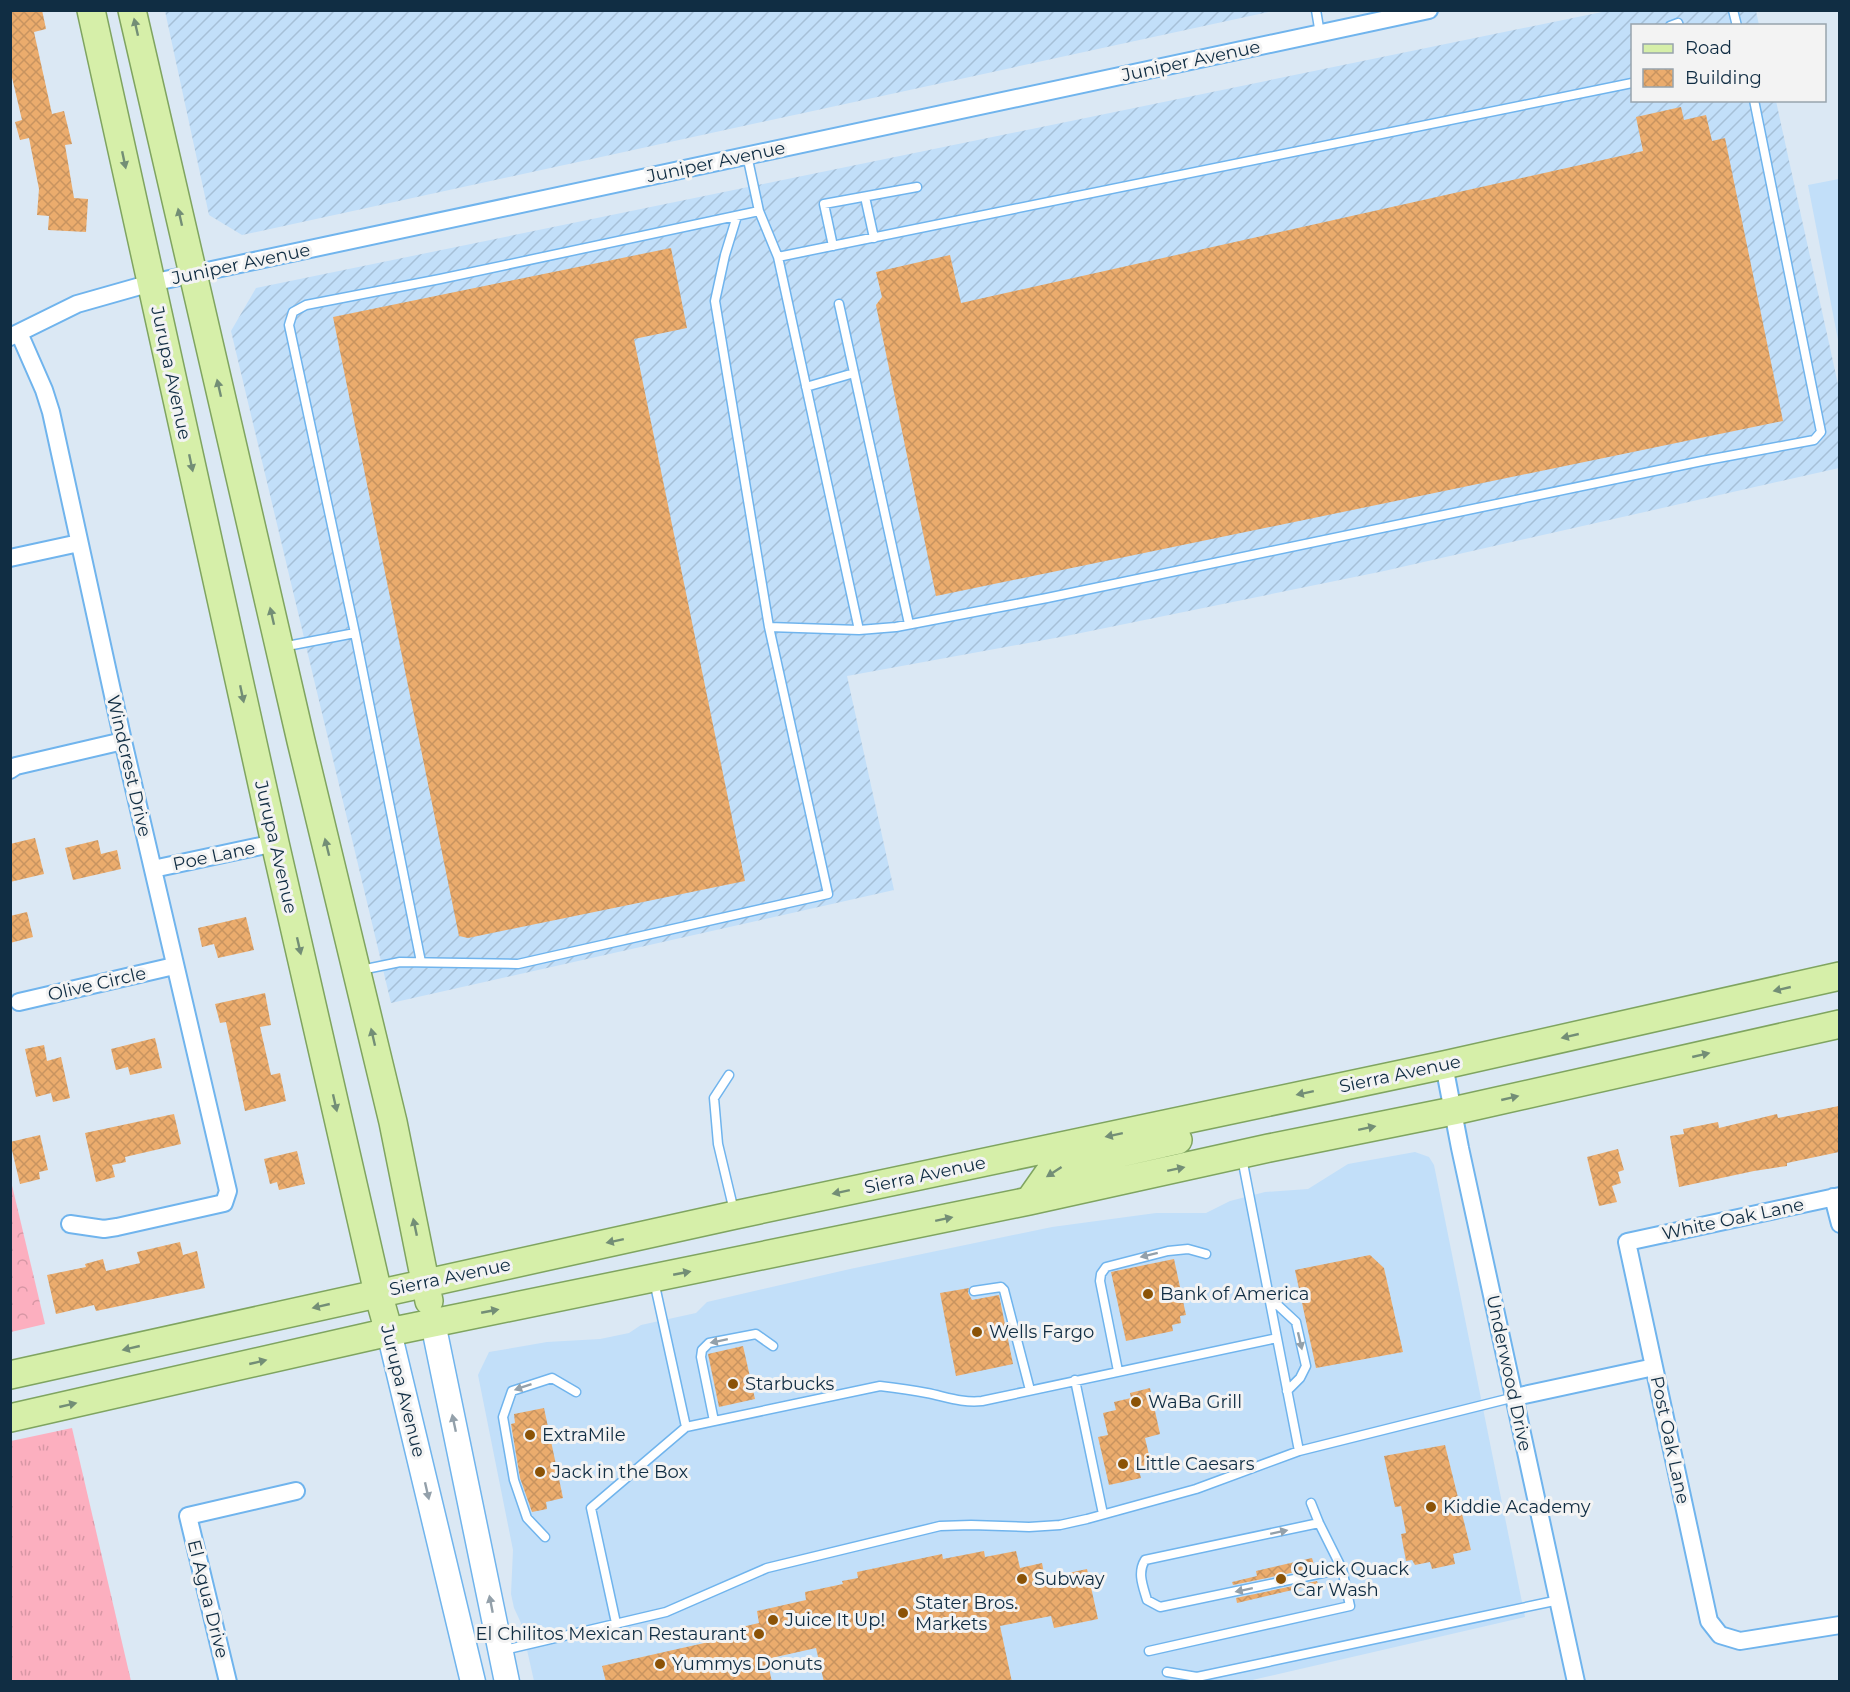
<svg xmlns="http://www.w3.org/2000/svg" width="1850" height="1692" font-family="Montserrat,sans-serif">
<defs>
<pattern id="industrial-furrows" width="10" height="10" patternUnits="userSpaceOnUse" patternTransform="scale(1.5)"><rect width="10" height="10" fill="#c2dff9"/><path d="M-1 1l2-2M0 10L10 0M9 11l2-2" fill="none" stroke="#a6c0d7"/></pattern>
<pattern id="grass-tufts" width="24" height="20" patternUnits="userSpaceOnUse" patternTransform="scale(1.5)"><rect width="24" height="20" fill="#fcafbf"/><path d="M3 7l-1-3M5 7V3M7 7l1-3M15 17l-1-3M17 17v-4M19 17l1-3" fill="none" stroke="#d797a5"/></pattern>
<pattern id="park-crowns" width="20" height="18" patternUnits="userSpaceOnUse" patternTransform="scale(1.5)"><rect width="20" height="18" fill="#fcafbf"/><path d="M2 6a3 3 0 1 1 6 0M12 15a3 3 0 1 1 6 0" fill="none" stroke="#d797a5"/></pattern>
<pattern id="building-cross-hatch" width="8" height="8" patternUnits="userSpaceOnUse" patternTransform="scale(1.5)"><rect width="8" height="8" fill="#ebac6d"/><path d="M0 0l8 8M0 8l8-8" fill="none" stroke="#c89460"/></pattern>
</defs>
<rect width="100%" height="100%" fill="#dbe8f4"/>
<path fill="#c2dff9" d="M1839,179H1840L1839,345L1808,185Z
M1415,1152L1429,1157L1434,1165L1525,1617L1248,1681H534L521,1623L514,1608L511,1594L513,1550L478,1375L489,1352L547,1342L600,1339L629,1333L641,1325L696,1313L707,1302L850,1269L1052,1227L1156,1213H1206L1230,1201L1265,1192L1308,1189L1348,1164Z"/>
<path fill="url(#industrial-furrows)" d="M165,11V10L1273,11L242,235L209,215Z
M1607,11H1756L1759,25L1632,26V100L1776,101L1839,389V468L1384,571L1066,636L847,676L894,890L391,1003L231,331L256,288Z"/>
<path fill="url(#grass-tufts)" d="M72,1428L131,1681H11V1441Z"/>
<path fill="url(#park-crowns)" d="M10,1177L45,1324L11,1332H10Z"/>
<path fill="url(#building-cross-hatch)" d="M10,10H42L46,29L34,32L52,114L64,111L72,144L65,145L74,198L88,199L86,232L48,230L49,216L37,215L39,189L29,138L20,140L15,122L22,120L10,69Z
M1681,107L1684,120L1706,115L1712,141L1725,138L1783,421L936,596L876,305L882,297L876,272L950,255L961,303L1643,151L1636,117Z
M671,248L687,328L634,339L745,881L468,938L459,936L333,317Z
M35,838L44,874L10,882V844Z
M98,840L101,854L117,850L121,869L73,880L65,848Z
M27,912L33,937L10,943V916Z
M246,917L254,950L218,958L214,944L202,947L198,928Z
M265,993L271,1025L260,1027L271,1075L280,1073L286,1101L245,1111L226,1022L220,1023L215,1004Z
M155,1038L162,1068L130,1075L128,1067L116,1070L111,1049Z
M44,1045L47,1061L61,1057L70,1098L53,1102L51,1093L36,1097L25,1049Z
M1839,1106V1152L1787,1163V1166L1754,1171L1679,1187L1670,1136L1684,1134L1683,1129L1718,1122L1719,1128L1777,1114L1778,1118Z
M174,1114L181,1144L125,1157L126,1162L112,1165L115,1177L96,1182L85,1133Z
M40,1135L48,1170L39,1172L40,1179L20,1184L10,1142Z
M1618,1149L1624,1170L1618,1172L1621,1183L1612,1186L1617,1202L1599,1206L1587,1157Z
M297,1151L305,1184L279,1190L277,1182L270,1184L264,1159Z
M180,1242L183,1255L197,1251L205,1288L96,1311L94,1305L56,1314L47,1275L86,1267L85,1264L103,1259L106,1271L140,1263L137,1252Z
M1370,1255L1384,1268L1403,1352L1316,1368L1295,1270Z
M1174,1259L1186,1315L1180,1316L1181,1323L1172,1325L1173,1331L1126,1341L1111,1272Z
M969,1288L968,1293L972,1300L999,1295L1013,1364L956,1376L940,1293Z
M743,1346L755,1399L719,1407L708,1354Z
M1150,1388L1160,1434L1145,1438L1152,1468L1139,1471L1141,1478L1109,1485L1098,1437L1108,1435L1103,1413L1116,1410L1114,1402L1131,1398L1130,1393Z
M544,1408L563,1498L546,1502L547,1509L532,1512L520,1478L511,1424L515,1423L514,1414Z
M1445,1445L1471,1550L1453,1554L1455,1564L1432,1569L1430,1562L1415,1565L1412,1560L1406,1561L1401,1534L1406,1533L1401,1506L1395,1507L1384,1456Z
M984,1551L985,1557L1016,1551L1020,1568L1042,1563L1045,1578L1087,1569L1098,1619L1054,1628L1051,1616L1000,1626L1012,1682H824L816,1648L767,1659L772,1682H606L602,1666L731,1637L729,1630L759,1623L757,1611L806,1600L805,1592L843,1584L842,1581L858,1578L857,1572L942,1554L943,1559Z
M1312,1558L1315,1568L1233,1585L1232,1582L1257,1576L1256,1571Z
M1317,1581L1318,1584L1237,1603L1236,1598Z"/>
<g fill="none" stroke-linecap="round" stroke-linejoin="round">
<g stroke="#70b4ed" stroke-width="11">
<path id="service" d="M1316,10L1320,34
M1733,10L1737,26
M1670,26L1678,23L1679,26
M865,197L874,238
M759,211L778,257L1632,83
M737,216L725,255L715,301L769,627L859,630
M833,246L824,204L917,187
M778,257L859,630L896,627L1047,598L1702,461L1814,440L1821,432L1754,100
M839,304L909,624
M806,387L854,373
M355,633L421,962
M282,647L355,633L289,325L293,312L306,305L440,279L759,211L747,155
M361,970L400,962L518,964L828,894L769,627
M729,1075L714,1098L718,1144L734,1211
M1242,1158L1299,1451
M654,1281L686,1427
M974,1291L1001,1287L1004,1290L1030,1390
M1269,1297L1296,1322L1306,1366L1300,1378L1287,1391
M1118,1371L1100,1281L1101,1274L1106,1267L1168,1251L1188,1249L1206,1254
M1075,1380L1103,1514
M714,1421L701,1357L702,1350L709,1343L756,1334L773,1346
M1319,1523L1145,1560C1137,1573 1143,1586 1147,1600L1160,1607L1342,1569
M545,1537L527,1518L514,1480L503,1417L512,1391L552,1378L576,1392
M616,1623L591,1508L686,1427L880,1386C896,1388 911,1390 927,1393C947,1397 962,1403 982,1401L1277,1338
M504,1650L666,1612L767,1568L940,1526L971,1525L1029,1527L1060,1525L1087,1519L1196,1489L1299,1451L1515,1397
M1149,1651L1350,1606L1342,1569L1319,1523L1311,1503
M1167,1672L1197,1677L1559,1600"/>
</g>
<g stroke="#70b4ed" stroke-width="20">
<path id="minor" d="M19,333L44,390L51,412L123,741L228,1191L224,1203L117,1227L104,1229L70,1224
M10,337L77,304L151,283L1429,10
M10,558L79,543
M10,770L16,766L123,741
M153,869L275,843
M19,1002L174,966
M1444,1065L1460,1148L1576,1682
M1840,1196L1627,1242L1709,1621L1720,1635L1740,1641L1840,1625
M1833,1197L1840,1224
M1515,1397L1654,1367
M228,1682L188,1516L296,1491"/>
</g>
<g stroke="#70b4ed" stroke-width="27">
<path id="secondary" d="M433,1323L507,1682
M389,1332L473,1682"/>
</g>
<g stroke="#7fa460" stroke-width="30">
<path id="primary" d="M91,10L275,843L378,1293L389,1332
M132,10L301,741L393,1122L429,1301
M1029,1201L1048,1174L1063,1166L1178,1140
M10,1375L735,1215L1444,1065L1840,976
M10,1418L389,1332L1029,1201L1269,1148L1453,1111L1840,1024"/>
</g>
<use href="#service" stroke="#fff" stroke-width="8"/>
<use href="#minor" stroke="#fff" stroke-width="16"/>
<use href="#secondary" stroke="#fff" stroke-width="24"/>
<use href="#primary" stroke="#d6efa9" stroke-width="27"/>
</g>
<defs><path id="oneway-solid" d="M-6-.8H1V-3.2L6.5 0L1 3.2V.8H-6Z" transform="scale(1.5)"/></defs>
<g fill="#738e76">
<use href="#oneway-solid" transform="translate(136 27) rotate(-103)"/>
<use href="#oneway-solid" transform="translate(124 160) rotate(78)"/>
<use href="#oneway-solid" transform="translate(180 217) rotate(-103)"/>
<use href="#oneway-solid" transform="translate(219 388) rotate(-103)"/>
<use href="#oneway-solid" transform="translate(191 463) rotate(78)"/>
<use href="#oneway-solid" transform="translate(272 616) rotate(-103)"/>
<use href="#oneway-solid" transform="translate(242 694) rotate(78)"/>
<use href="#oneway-solid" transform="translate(327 847) rotate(-104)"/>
<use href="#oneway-solid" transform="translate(299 946) rotate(77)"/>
<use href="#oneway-solid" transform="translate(1782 989) rotate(167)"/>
<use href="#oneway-solid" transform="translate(1570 1036) rotate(167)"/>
<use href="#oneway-solid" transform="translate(373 1037) rotate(-103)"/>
<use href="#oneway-solid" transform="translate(1701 1055) rotate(-13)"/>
<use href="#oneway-solid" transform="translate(1305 1093) rotate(168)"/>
<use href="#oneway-solid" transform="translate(1510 1098) rotate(-13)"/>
<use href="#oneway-solid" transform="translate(335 1103) rotate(77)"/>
<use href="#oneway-solid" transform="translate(1367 1128) rotate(-12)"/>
<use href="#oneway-solid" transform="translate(1114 1135) rotate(168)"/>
<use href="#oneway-solid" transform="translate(1176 1169) rotate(-12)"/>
<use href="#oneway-solid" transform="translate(1054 1172) rotate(147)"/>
<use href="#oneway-solid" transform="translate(841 1192) rotate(168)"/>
<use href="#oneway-solid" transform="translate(944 1219) rotate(-12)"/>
<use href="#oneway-solid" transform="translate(415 1227) rotate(-102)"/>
<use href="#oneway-solid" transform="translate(615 1241) rotate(168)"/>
<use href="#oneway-solid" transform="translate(682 1273) rotate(-11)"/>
<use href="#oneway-solid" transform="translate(321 1306) rotate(167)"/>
<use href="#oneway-solid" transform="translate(490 1311) rotate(-11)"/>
<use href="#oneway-solid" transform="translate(131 1348) rotate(167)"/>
<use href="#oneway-solid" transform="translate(258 1362) rotate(-13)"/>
<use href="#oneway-solid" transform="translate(68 1405) rotate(-13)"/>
</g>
<g fill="#93a0aa">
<use href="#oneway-solid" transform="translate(1149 1255) rotate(166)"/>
<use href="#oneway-solid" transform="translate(719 1341) rotate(168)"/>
<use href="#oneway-solid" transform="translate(1300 1341) rotate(77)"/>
<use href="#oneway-solid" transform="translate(523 1387) rotate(161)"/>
<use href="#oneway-solid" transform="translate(454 1423) rotate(-102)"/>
<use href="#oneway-solid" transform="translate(427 1491) rotate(77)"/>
<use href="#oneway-solid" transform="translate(1279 1532) rotate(-12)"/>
<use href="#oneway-solid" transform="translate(1244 1590) rotate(168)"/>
<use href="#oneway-solid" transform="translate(491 1604) rotate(-101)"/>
</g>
<g fill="#8b5307" stroke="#f3f3f3" stroke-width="2">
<circle cx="1148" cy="1294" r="6"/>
<circle cx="977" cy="1332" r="6"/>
<circle cx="733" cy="1384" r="6"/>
<circle cx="1136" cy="1402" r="6"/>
<circle cx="530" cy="1435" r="6"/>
<circle cx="1123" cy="1464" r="6"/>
<circle cx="540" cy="1472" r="6"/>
<circle cx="1431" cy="1507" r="6"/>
<circle cx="1022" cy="1579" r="6"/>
<circle cx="1281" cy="1579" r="6"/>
<circle cx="903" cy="1613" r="6"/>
<circle cx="773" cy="1620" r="6"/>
<circle cx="759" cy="1634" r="6"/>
<circle cx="660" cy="1664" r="6"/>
</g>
<g text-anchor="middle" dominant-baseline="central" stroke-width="6" stroke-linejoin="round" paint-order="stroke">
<g font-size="18" fill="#102d43" stroke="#f3f3f3">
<text transform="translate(1191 61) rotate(-12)">Juniper Avenue</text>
<text transform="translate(716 162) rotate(-12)">Juniper Avenue</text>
<text transform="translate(241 264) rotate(-12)">Juniper Avenue</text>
<text transform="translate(171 373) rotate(78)">Jurupa Avenue</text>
<text transform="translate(129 766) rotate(77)">Windcrest Drive</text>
<text transform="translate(276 847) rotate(77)">Jurupa Avenue</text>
<text transform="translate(214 856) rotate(-12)">Poe Lane</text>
<text transform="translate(97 984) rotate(-13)">Olive Circle</text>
<text transform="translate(1400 1074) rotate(-12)">Sierra Avenue</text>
<text transform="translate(925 1175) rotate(-12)">Sierra Avenue</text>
<text transform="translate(1733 1219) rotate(-12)">White Oak Lane</text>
<text transform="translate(450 1277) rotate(-12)">Sierra Avenue</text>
<text transform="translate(1509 1373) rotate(78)">Underwood Drive</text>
<text transform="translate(403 1391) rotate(76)">Jurupa Avenue</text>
<text transform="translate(1670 1440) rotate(78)">Post Oak Lane</text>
<text transform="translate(208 1599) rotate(76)">El Agua Drive</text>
</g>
<g font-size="18" fill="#102d43" stroke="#f3f3f3" text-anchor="start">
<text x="1160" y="1294">Bank of America</text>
<text x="989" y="1332">Wells Fargo</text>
<text x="745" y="1384">Starbucks</text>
<text x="1148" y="1402">WaBa Grill</text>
<text x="542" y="1435">ExtraMile</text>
<text x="1135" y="1464">Little Caesars</text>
<text x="552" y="1472">Jack in the Box</text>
<text x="1443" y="1507">Kiddie Academy</text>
<text x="1293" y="1569">Quick Quack<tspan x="1293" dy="21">Car Wash</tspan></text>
<text x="1034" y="1579">Subway</text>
<text x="915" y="1603">Stater Bros.<tspan x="915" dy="21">Markets</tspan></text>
<text x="785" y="1620">Juice It Up!</text>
<text x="747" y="1634" text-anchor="end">El Chilitos Mexican Restaurant</text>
<text x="672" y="1664">Yummys Donuts</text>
</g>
</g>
<rect width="1850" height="1692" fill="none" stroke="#102d43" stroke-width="24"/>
<rect x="1631" y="24" width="195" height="78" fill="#f3f3f3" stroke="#98a4ad" stroke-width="1.5"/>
<rect x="1643" y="44" width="30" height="9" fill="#d6efa9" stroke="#98a4ad" stroke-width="1.5"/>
<text x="1685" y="54" font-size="18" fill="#102d43">Road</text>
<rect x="1643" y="69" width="30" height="18" fill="url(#building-cross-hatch)" stroke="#98a4ad" stroke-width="1.5"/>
<text x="1685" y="84" font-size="18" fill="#102d43">Building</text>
</svg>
